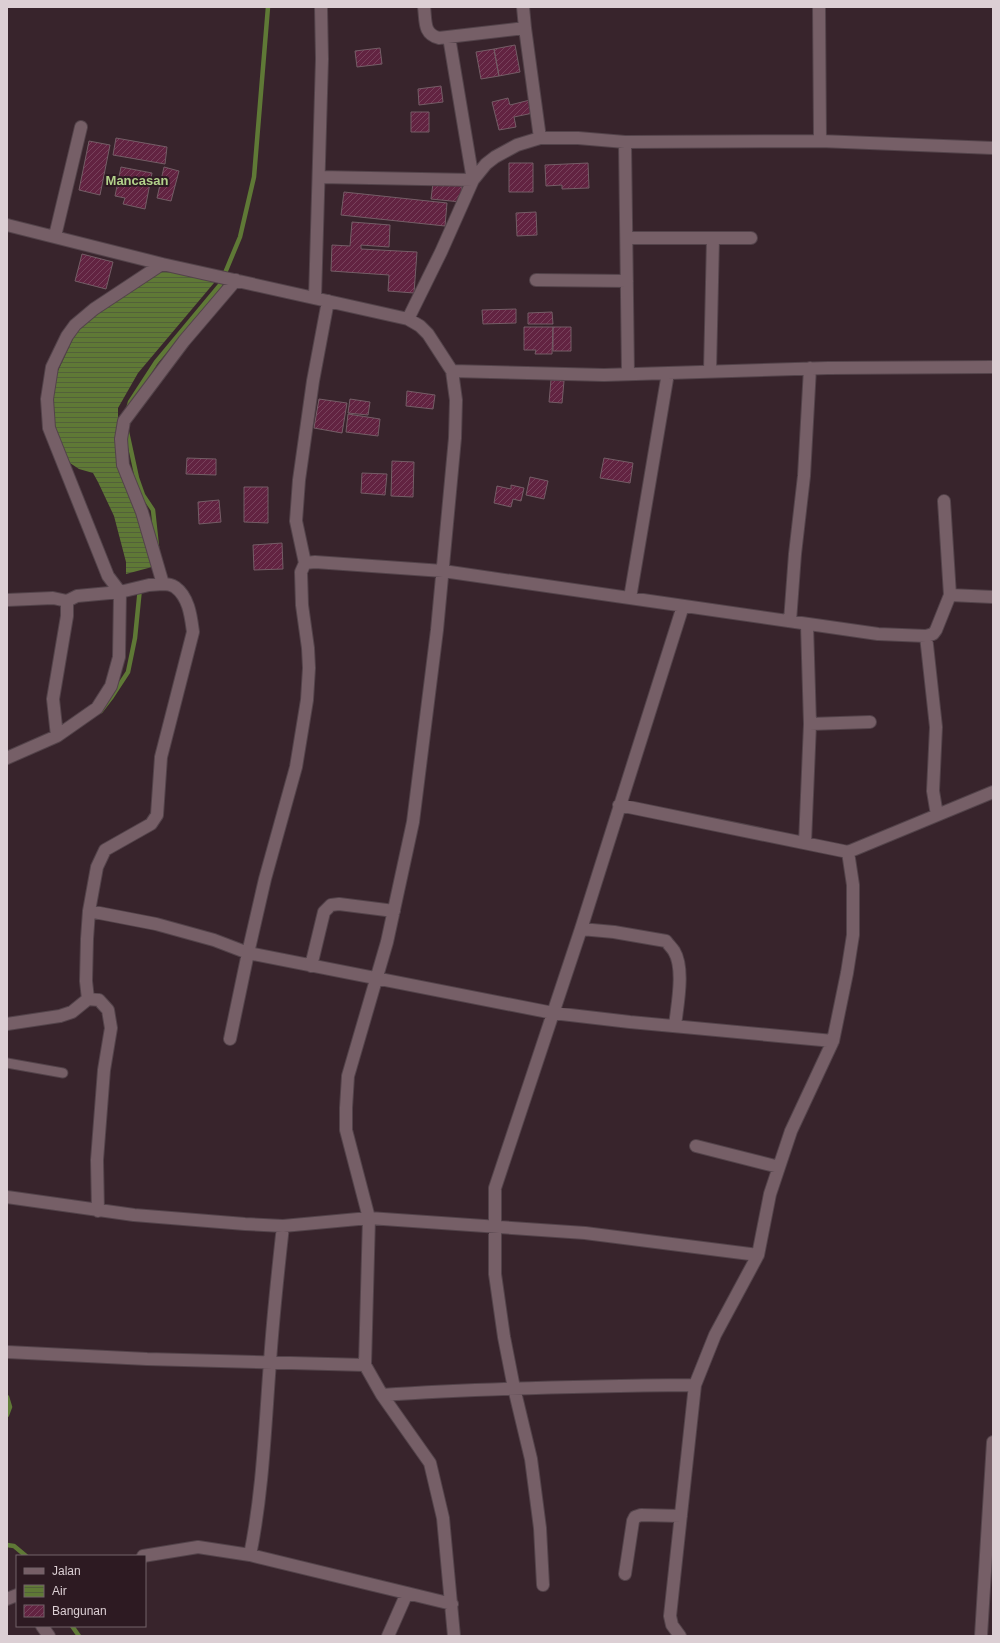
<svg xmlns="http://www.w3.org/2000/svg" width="1000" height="1643" font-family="Helvetica,sans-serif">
<defs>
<pattern id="water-rules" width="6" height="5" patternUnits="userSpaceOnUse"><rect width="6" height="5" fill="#5f7936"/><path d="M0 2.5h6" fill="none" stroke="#53613a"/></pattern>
<pattern id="building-hatch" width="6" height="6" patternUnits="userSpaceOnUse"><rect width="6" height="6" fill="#622341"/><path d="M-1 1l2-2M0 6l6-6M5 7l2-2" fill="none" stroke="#78425c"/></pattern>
</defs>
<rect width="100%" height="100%" fill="#38242c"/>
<path fill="url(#water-rules)" d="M166,265L219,277L138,373L118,408V429L152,567L126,574V562L114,516L98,482L93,473L79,469L70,463L55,428L53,417L54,393L57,373L77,330L85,322Z"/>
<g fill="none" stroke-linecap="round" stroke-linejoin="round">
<path stroke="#5f7936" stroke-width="4.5" d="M128,409L130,402L156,362L220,285L240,237L254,177L268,7
M127,432L137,478L143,495L153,510L157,547
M101,711L111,698L128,672L135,638L140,588
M7,1397L10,1407L7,1415
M7,1545L14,1546L26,1556
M72,1626L79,1636"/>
</g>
<path fill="url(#building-hatch)" stroke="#745d66" d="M515,45L520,72L499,76L494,49Z
M380,48L382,64L357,67L355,51Z
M494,49L499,76L481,79L476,52Z
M441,86L443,102L419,105L418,89Z
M508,98L510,105L530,100L533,113L514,117L516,127L499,130L492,102Z
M411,112H429V132H411Z
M116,138L167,147L165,164L113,155Z
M89,141L110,145L100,195L79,190Z
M509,163H533V192H509Z
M588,163L589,188L562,189V185L546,186L545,165Z
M121,167L152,173L145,209L123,204L125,198L115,196Z
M164,167L179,171L171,201L157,198Z
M433,183L462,186L461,202L431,199Z
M344,192L447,203L445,226L341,215Z
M536,212L537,235L517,236L516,213Z
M352,222L390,225L389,247L361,245V249L417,252L414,293L388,291L389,275L331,271L332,245L350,246Z
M82,254L113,262L106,289L75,281Z
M516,309V323L483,324L482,310Z
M552,312L553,324H528V313Z
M524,327H553L552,354H535L536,350H524Z
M553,327H571V351H553Z
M551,380L564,381L562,403L549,402Z
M407,391L435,395L433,409L406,406Z
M319,399L347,403L342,433L314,428Z
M350,399L370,402L368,415L348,413Z
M348,414L380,419L378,436L346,432Z
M187,458L216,459V475L186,474Z
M604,458L633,463L630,483L600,478Z
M392,461L414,462L413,497L391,496Z
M362,473L387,474L385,495L361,493Z
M530,477L548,481L544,499L526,495Z
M511,485L524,488L521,501L513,499L511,507L494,503L497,486L511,489Z
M244,487H268V523L244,522Z
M219,500L221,522L199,524L198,502Z
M282,543L283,569L254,570L253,545Z"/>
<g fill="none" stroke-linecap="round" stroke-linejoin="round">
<g stroke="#53434a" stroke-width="11">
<path id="lane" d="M7,1063L63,1073"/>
</g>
<g stroke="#53434a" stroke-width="14">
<path id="street" d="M424,7C426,21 423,34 439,38L525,28
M523,7L525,28L540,138
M819,7L820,141
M625,142L628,374
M319,177L473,180L449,37
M7,225L162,264L408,319L420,326L428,334L452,371L456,400L455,438L437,630L413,822L387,942L348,1076L346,1108V1130L369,1218L365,1365L382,1395L430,1463L443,1518L454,1636
M55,236L81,127
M627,238H751
M536,280L627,281
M315,298L322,59L321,7
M408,319L441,252L473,180L486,164L495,157L517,145L540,138H578L625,142L820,141L993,148
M452,371L604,375L828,368L993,367
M710,371L713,238
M944,501L950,595
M305,563L296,521L299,480L313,381L328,301
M630,598L668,373
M7,600L53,598L67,601
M790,621L795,554L804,476L810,368
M807,625L810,724L870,722
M926,636L936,727L933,791L937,815
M57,736L53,699L67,616V601L77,596L120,592L108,576L49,428L47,399L52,367L67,336L75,325L94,309L162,264
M7,758L57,736L97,708L111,686L119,657L120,592L149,585L163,584
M619,805L848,852
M805,843L810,724
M89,911L156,924L214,940L248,953L230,1039
M581,929L614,932L666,941C669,945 672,948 674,951C685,969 677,1006 675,1026
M311,966L324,912L331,905L339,904L394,911
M88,999L99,1000L108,1010L111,1028L104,1070L97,1160L98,1211
M7,1024L60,1016L72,1012L88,999L86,981L87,939L89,911L97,867L105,850L151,824L157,815L161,757L193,632C191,617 189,597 175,587C172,585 166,584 163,584L142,512L123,465L121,439L124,421L184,341L236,280
M833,1041L630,1022L553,1013L248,953L265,879L296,767L307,700L309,668L308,648L302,605L301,572L305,563L315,562L443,571L878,634L926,636L933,634L936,630L950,595L993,597
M696,1146L779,1167
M7,1197L134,1215L245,1224L283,1226L369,1218L585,1233L758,1255
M7,1352L147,1359L365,1365
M382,1395C486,1388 590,1386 695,1385
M250,1555C263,1491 265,1426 270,1362C273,1316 278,1271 283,1226
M143,1556L198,1547L250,1555L452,1604
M625,1574L633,1521L635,1517L641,1515L681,1516
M543,1585L540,1528L531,1459L514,1388L504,1337L495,1274V1188L581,929L683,606
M7,1599L17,1595
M42,1626L49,1636
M388,1636L407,1593
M680,1636L672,1625L670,1616L695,1385L715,1335L758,1255L770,1194L791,1131L833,1041L847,973L853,935V885L848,852L993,792
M981,1636L993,1442"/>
</g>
<use href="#lane" stroke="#765f67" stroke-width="9"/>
<use href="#street" stroke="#765f67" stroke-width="12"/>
</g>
<g text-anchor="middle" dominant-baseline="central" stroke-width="4" stroke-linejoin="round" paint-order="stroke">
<g font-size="13" font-weight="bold" fill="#b2d18a" stroke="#2d1a22">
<text x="137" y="180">Mancasan</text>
</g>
</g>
<rect width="1000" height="1643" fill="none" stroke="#dccfd4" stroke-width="16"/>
<rect x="16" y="1555" width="130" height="72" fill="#2d1a22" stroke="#736269"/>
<rect x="24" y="1568" width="20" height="6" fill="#765f67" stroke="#736269"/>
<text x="52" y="1575" font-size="12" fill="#dccfd4">Jalan</text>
<rect x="24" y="1585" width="20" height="12" fill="url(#water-rules)" stroke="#736269"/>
<text x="52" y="1595" font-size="12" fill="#dccfd4">Air</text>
<rect x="24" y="1605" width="20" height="12" fill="url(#building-hatch)" stroke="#736269"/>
<text x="52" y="1615" font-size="12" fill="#dccfd4">Bangunan</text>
</svg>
